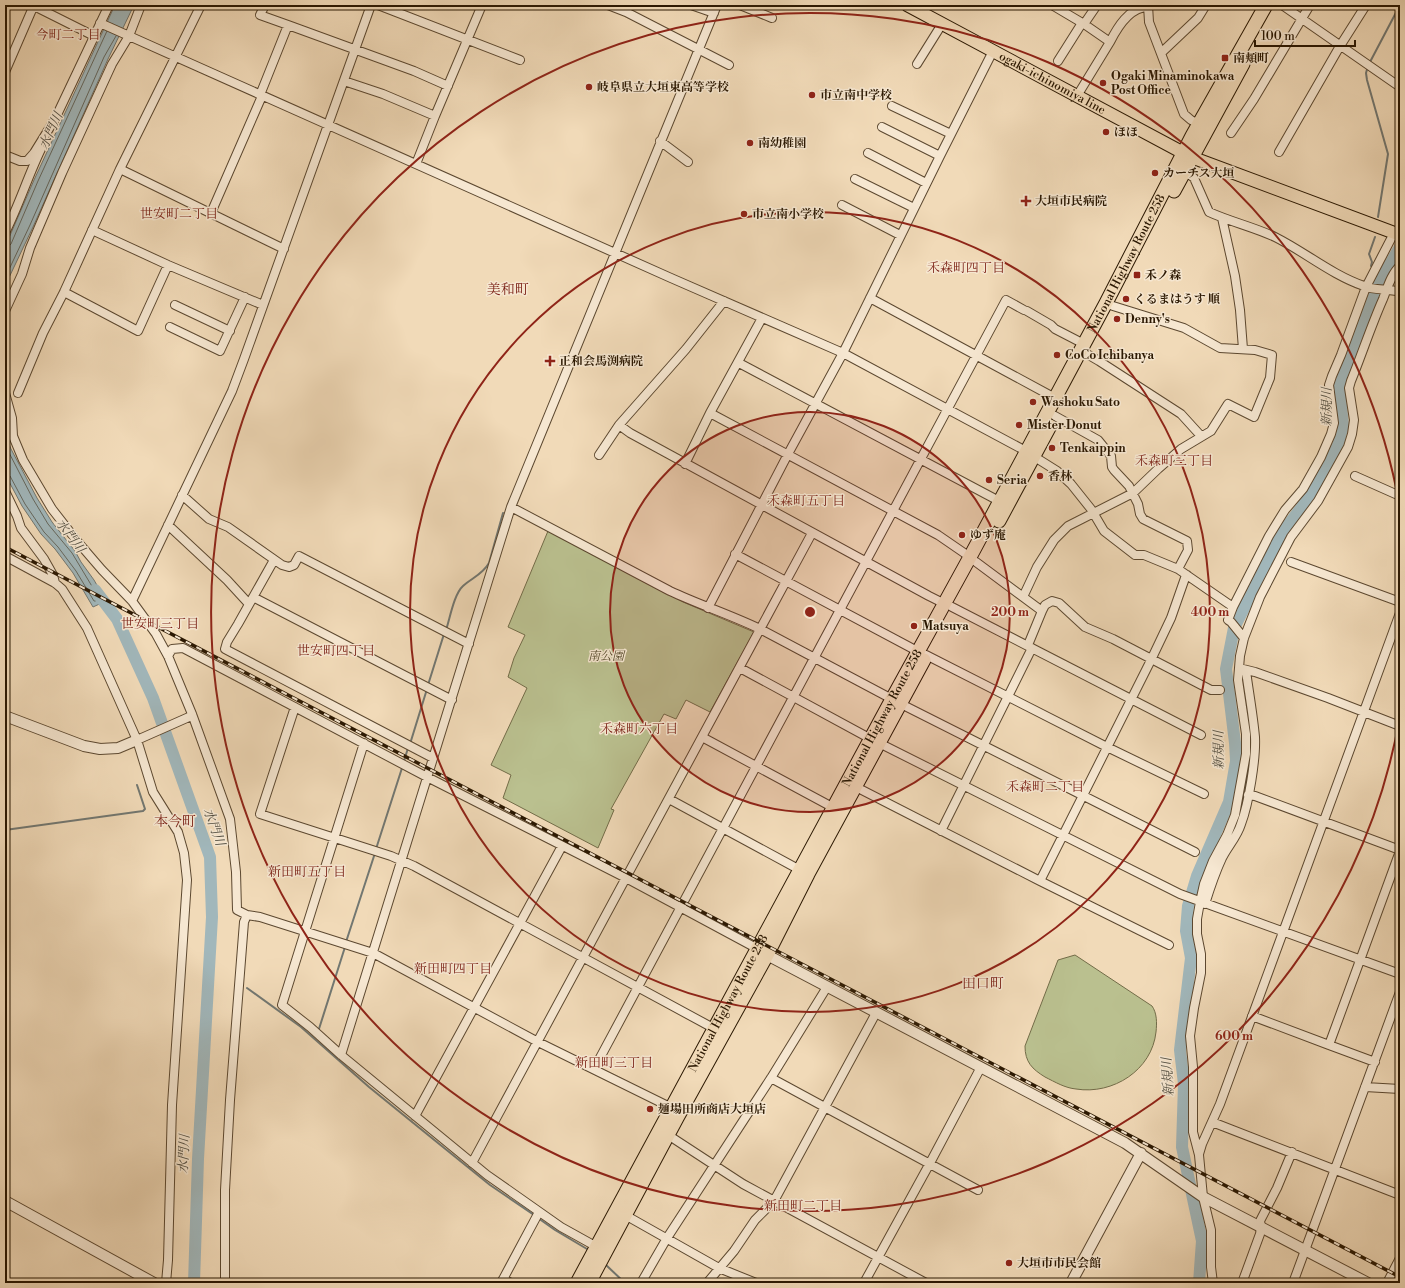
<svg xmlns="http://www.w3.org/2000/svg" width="1405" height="1288" font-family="'Libre Bodoni','Noto Serif JP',serif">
<rect width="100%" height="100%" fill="#f1dab8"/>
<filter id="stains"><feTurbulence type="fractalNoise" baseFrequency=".005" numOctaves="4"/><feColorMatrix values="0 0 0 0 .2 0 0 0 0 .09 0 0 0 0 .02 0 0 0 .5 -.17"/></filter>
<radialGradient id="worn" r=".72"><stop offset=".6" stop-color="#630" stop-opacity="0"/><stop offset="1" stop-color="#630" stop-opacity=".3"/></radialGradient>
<path fill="#bac08f" stroke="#726c48" d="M548,531L683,602L754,632L710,712L686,700L676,719L664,714L611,809L614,810L598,848L503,798L511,775L491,765L527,688L508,677L514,658L525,635L508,627Z
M1075,955L1152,1006C1157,1013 1157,1023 1156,1032C1152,1070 1113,1095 1076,1089C1065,1088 1055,1082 1045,1077C1032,1069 1025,1062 1025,1046L1058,960Z"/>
<path fill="#a1b7bb" stroke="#727771" d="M115,5H134L108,59L33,227L5,286V247L34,180Z
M5,434L11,449L37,498L52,522L75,551L81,562L94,580L106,601L93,607L73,573L55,549L41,534L22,506L5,474Z"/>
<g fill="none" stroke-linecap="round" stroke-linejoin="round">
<path stroke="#66685e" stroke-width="1" d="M5,247H8L11,244L38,181L107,31
M5,278L30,225L104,57L116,36
M5,445L33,499L48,524L72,553L99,598L98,600L95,601H94L76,571L58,547L44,532L25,504L10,476L5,474"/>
<path stroke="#727771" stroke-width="2" d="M1370,62L1400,5
M1368,66L1366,73L1367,80L1388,154L1378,217
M1371,266L1372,262L1369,254L1375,237
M1399,286H1400
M446,630C450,618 454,594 463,586C472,578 483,574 489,563L503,513
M428,685L444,634
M410,744L427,689
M404,761L408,748
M5,830L143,811L145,809L137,785
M376,849L402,768
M346,942L375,853
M247,988L301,1027L369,1087L438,1143L490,1185L534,1215
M318,1032L345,947
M538,1218L555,1230L587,1249
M606,1265L625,1283"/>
<path stroke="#a1b7bb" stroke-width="12" d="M95,590L117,619L153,698L210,857L212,917L198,1159L194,1283
M1199,1283L1202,1241L1182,1147L1184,1084L1180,1050L1191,958L1186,931L1188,906L1197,876L1229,802L1236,761L1235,743L1226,669L1234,628L1282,533L1311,495L1338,445L1343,425L1339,387L1380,281L1400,247"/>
<g stroke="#5c4830" stroke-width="10">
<path id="minor" d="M265,5L260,15L288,25
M378,5L520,60
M608,5L626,12L729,65
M691,5L714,13
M740,5L772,18
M1052,5L1084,24L1110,42C1117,28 1129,7 1148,7
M1148,5L1149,22L1184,114L1191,120L1199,124
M1282,5L1400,87
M34,6L94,36
M100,23L671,278L843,353L1022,449L1057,471L1071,484L1091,509L1104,531L1135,555H1144L1178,569L1233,607
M1084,24L1097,5
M1161,53L1198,18L1206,5
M1058,61L1082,23
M917,64L942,24
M5,72L34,5
M344,81L383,94L435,116
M260,95L288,25L414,71L448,86
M1077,96L1110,42
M892,106L951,134
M882,127L940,156
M1231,133L1254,99L1310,5
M660,141L688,162
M1279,152L1340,46L1366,5
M868,153L926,183
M5,155L20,161H27L34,153L55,119L109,5
M416,164L435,116L482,5
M120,169L284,249
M1184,170L1194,178L1209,212C1231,222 1254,227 1275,237C1305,252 1332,275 1364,286C1375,291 1388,288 1400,292
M855,179L914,208
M842,205L900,235
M211,213L262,96
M1222,218L1235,276L1240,310L1243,349
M92,230L168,265L263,305
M5,233C19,205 28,176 41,149
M1400,266C1391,274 1387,289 1383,299C1371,326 1362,354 1351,381L1349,388L1354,420L1352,434L1348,447L1318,501L1291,537L1260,597L1244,638L1240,656L1239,668L1255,672L1328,698L1400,726
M64,292L138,331L168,265
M870,298L1055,398
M175,305L230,331
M5,311L22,274L30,248L62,173L112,64L129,36L141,5
M1027,311L1051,325L1055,329L1084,344
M170,327L220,351L245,297
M1087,354L1099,361L1181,414L1201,436
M739,363L999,501
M5,393L12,418L13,436L23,460L52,509L77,541L102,570L132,601L156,634L168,656L192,714L230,819L236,872L237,910L247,915L260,917L373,953L538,1042L672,1108
M18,393L43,333L64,292L120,169L201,5
M710,413L938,535L970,557
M1055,416L1098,440L1111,456L1112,467L1114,470L1129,486L1138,504L1140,514L1143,519L1187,541L1188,550L1178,569
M619,425L630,433L929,596L945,604
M599,455L619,425L686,349L724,301
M685,464L710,413L762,318
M1355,476L1400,496
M5,491L17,516L21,528L44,559L53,575L55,583
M182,495L209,519L228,527L282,565L289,567L294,565L299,556L469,644
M511,507L670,591C700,605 731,615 760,629L892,699
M168,525L227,580L249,604
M735,554L919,652
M5,556L55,583L62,589L87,628L137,740L153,792L178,832L184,853L187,880L172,1105L168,1260L166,1283
M274,560L238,624L227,642L225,649L433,758
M976,562L1042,611L1028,645
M1291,562L1400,602
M253,597L452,700
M1023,597L1037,567L1054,540L1068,526L1133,493L1158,469L1181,449L1211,431L1228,404L1254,417L1270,378L1272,355L1255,350L1220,348L1184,328L1113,306
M132,601L232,391L244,359L371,5
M952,607L1201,735
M708,608L788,454L843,353L940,156L993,51
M1042,611L1045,605L1052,601L1059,603L1085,627L1113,639L1211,690H1220
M1244,638L1231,622L1228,620L1233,607L1269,536L1285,510L1303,489L1321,457L1331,434L1334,423L1329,385L1332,376L1341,355L1366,287L1394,233
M926,655L1107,747L1204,794
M168,656L172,649L183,648L427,777L626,878L758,949
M740,668L871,739L1180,894L1400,974
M901,704L1195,852
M295,707L260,814L391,856L414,866L715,1029
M702,737L834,808
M137,740L189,717L192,714
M364,743L282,1005L310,1027L341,1055L487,1175L561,1227L597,1247
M856,787L1040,881L1169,945
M1248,795L1255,796L1400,850
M669,799L800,870
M941,831L1032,648
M1040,881L1151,660L1171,618L1185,578L1187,575
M1205,904C1210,888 1215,873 1222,858C1228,846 1237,837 1241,824C1249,803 1256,758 1255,737C1253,715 1249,693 1246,671
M1252,1016L1329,1045
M341,1055L511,507L717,5
M1375,1062L1329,1045L1400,851
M594,1069L1006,300L1024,310
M771,1078L978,1190
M1365,1087L1400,1089
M415,1116L562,846
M1212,1122L1400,1195
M665,1133L743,1184L926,1283
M1199,1154L1202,1144L1220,1104L1400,613
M472,1163L812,533
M625,1215L719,1268L756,1283
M503,1279L511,1283
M225,1283V1190L230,1100L244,922L247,915
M501,1283L539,1212
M641,1283L667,1238L771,1078L827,987
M707,1283L734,1251L755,1220L774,1201L876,1013
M864,1283L930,1163L981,1067
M1213,1283L1211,1267V1230L1203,1197L1199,1155L1193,1132V1067L1190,1036L1194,1008L1201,973V954L1197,934V919L1200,902L1204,884L1213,861L1227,835L1235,815L1246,754V734L1238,680L1239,668
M1242,1283L1260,1234L1261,1227L1260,1221L1277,1188L1292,1152
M1293,1283L1400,992
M1387,1283L1400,1258"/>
</g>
<g stroke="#5c4830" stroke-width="12">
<path id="tertiary" d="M5,716L84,746L100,749L118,748L137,740
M761,951L767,955L1125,1143L1203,1197L1368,1283
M5,1201L154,1283
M1071,1283L1141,1153"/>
</g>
<g stroke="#2b1802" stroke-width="14">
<g id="primary">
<path id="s1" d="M907,5L1191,157L1400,235"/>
</g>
</g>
<g stroke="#2b1802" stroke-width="15">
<g id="trunk">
<path d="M1174,191L1243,64"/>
<path d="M999,521L1050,426"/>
<path id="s2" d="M577,1283L892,699L970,557L1106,303L1192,136L1266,5"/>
<path d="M589,1283L677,1118L767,955L808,874L924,660"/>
</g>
</g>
<use href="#minor" stroke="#f6e7d1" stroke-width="8"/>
<use href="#tertiary" stroke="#f6e7d1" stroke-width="10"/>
<use href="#primary" stroke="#f1dab8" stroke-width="12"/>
<use href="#trunk" stroke="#f1dab8" stroke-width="13"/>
<g stroke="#2b1802" stroke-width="3.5">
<path id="rail" d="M5,547L1400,1277"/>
</g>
<use href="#rail" stroke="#f6e7d1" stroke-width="2" stroke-dasharray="6" stroke-linecap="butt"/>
</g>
<circle cx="810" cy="612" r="200" fill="#8f2418" fill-opacity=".12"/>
<g fill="none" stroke="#8f2418" stroke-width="2">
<circle cx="810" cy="612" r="200"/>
<circle cx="810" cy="612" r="400"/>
<path d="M1400 716A599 599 0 1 1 1400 508"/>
</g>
<g fill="#8f2418" stroke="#f6e7d1" stroke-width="1.5">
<rect x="1221" y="54" width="8" height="8" rx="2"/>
<circle cx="1103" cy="83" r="4"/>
<circle cx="589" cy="87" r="4"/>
<circle cx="812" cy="95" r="4"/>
<circle cx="1106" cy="132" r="4"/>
<circle cx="750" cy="143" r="4"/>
<circle cx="1155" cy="173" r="4"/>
<path d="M1024 195h4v4h4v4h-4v4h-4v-4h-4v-4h4z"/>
<circle cx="744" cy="214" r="4"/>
<rect x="1133" y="271" width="8" height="8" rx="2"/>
<circle cx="1126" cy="299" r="4"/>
<circle cx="1117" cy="319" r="4"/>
<circle cx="1057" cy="355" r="4"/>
<path d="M548 355h4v4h4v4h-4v4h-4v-4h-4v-4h4z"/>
<circle cx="1033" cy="402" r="4"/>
<circle cx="1019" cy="425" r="4"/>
<circle cx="1052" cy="448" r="4"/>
<circle cx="1040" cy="476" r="4"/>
<circle cx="989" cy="480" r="4"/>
<circle cx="962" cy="535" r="4"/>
<circle cx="914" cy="626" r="4"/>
<circle cx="650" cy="1109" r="4"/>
<circle cx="1009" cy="1263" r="4"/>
</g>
<g text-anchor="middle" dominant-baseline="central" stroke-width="3" stroke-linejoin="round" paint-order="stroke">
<g font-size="12" font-weight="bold" fill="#2b1802" stroke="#f6e7d1" text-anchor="start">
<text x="1233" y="58">南頬町</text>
<text x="1111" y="76">Ogaki Minaminokawa<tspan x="1111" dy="14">Post Office</tspan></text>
<text x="597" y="87">岐阜県立大垣東高等学校</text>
<text x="820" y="95">市立南中学校</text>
<text x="1114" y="132">ほほ</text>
<text x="758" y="143">南幼稚園</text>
<text x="1163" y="173">カーチス大垣</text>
<text x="1035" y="201">大垣市民病院</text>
<text x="752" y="214">市立南小学校</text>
<text x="1145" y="275">禾ノ森</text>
<text x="1134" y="299">くるまはうす 順</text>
<text x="1125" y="319">Denny's</text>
<text x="1065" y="355">CoCo Ichibanya</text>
<text x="559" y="361">正和会馬渕病院</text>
<text x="1041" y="402">Washoku Sato</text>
<text x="1027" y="425">Mister Donut</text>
<text x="1060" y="448">Tenkaippin</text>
<text x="1048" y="476">香林</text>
<text x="997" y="480">Seria</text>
<text x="970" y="535">ゆず庵</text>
<text x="922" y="626">Matsuya</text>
<text x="658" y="1109">麺場田所商店大垣店</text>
<text x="1017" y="1263">大垣市市民会館</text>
</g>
<g font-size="12" fill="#2b1802" stroke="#f6e7d1">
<text stroke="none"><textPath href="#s1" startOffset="165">ogaki-ichinomiya line</textPath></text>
<text stroke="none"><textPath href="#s2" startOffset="1158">National Highway Route 258</textPath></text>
<text stroke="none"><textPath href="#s2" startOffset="642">National Highway Route 258</textPath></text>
<text stroke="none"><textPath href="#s2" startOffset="318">National Highway Route 258</textPath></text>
</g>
<g font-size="12" font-style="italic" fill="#564a2c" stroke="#f6e7d1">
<text x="606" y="656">南公園</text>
</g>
<g font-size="13" fill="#7a1f14" stroke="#f6e7d1">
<text x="68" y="35">今町二丁目</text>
<text x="179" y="214">世安町二丁目</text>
<text x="966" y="268">禾森町四丁目</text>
<text x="1174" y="461">禾森町三丁目</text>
<text x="806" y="501">禾森町五丁目</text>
<text x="160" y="624">世安町三丁目</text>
<text x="336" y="651">世安町四丁目</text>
<text x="639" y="729">禾森町六丁目</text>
<text x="1045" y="787">禾森町二丁目</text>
<text x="307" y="872">新田町五丁目</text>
<text x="453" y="969">新田町四丁目</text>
<text x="614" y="1063">新田町三丁目</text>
<text x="803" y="1206">新田町二丁目</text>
</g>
<g font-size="13" font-style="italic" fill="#545043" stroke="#f6e7d1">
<text transform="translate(51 131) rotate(-65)">水門川</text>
<text transform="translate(1327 407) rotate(-90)">新規川</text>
<text transform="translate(70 536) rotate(53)">水門川</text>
<text transform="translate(1219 750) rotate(-91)">新規川</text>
<text transform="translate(214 827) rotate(70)">水門川</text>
<text transform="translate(1168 1077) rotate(-94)">新規川</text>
<text transform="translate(184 1154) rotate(-87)">水門川</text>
</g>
<g font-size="14" fill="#7a1f14" stroke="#f6e7d1">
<text x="508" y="290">美和町</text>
<text x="175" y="822">本今町</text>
<text x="983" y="984">田口町</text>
</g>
</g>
<circle cx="810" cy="612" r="6" fill="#8f2418" stroke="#f6e7d1" stroke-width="2"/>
<g font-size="12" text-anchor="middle" font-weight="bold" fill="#8f2418" stroke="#f6e7d1" stroke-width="3" stroke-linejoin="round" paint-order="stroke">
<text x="1010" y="616">200 m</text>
<text x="1210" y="616">400 m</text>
<text x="1234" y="1040">600 m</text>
</g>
<rect width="1405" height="1288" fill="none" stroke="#f1dab8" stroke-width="20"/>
<rect x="6" y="6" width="1393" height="1276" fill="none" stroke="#2b1802" stroke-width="2"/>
<rect x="10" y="10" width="1385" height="1268" fill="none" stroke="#2b1802"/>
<path d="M1255 40v6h100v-6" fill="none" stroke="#2b1802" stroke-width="2"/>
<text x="1261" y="40" font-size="12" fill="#2b1802" stroke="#f6e7d1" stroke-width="3" paint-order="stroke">100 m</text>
<rect width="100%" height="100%" filter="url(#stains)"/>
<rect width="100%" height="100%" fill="url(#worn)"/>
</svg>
